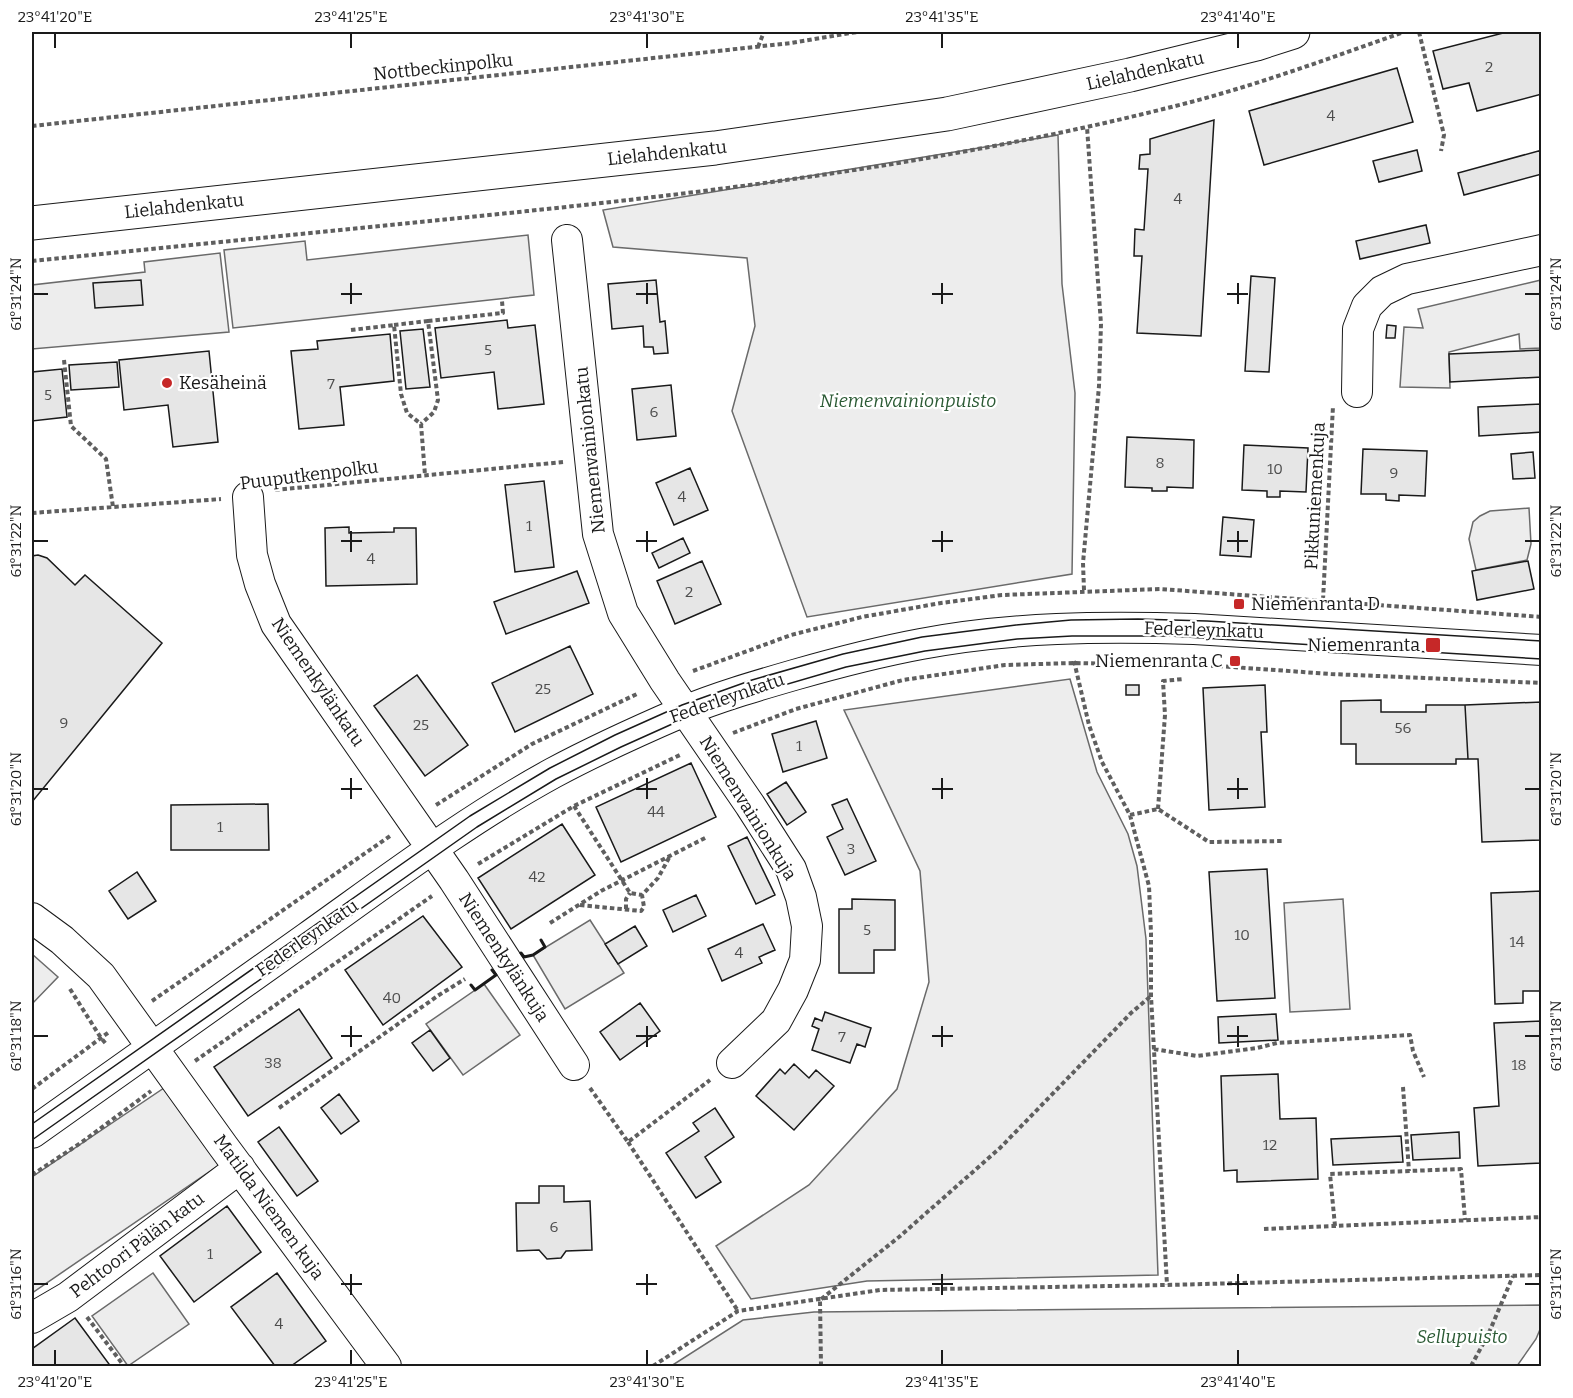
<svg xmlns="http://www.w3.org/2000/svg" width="1573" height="1398" font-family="Bitter,serif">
<rect width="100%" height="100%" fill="#fff"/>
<path fill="#ededed" stroke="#6a6a6a" stroke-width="1.5" d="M1058,135L1062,284L1075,393L1072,574L807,617L732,411L755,326L747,258L613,247L603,210Z
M528,235L534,295L233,328L224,250L305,241L307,260Z
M220,253L229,332L32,349V285L145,272L144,262Z
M1541,280V348L1520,349L1519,334L1449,352L1450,388L1400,387L1404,327L1423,328L1418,309Z
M1529,508L1531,544L1527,560L1476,570L1469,539L1473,522L1480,516L1490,511Z
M1070,679L1097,772L1128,834L1137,866L1146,939L1158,1275L867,1281L751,1299L716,1246L809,1185L897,1089L929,982L920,871L844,710Z
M1343,899L1350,1009L1290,1012L1284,903Z
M590,920L624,973L565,1009L533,955Z
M32,954L58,977L32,1004Z
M484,984L520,1035L463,1075L426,1024Z
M164,1088L219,1165L32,1293V1177Z
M153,1273L189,1324L128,1366L92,1316Z
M1541,1305V1327L1536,1339L1517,1366H671L743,1320L814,1312Z"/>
<path fill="#e6e6e6" stroke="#1a1a1a" stroke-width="1.5" d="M1507,32H1542V94L1477,111L1469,83L1443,89L1433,51Z
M1397,68L1413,122L1264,165L1249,111Z
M1214,120L1201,336L1137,333L1142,256H1134L1135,229L1144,230L1148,169H1139L1140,155L1150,154V139Z
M1417,150L1422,171L1379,182L1373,161Z
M1542,150V174L1464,195L1458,173Z
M1426,225L1430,243L1360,259L1356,241Z
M1251,276L1275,278L1269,372L1245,371Z
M141,280L143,305L95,308L93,283Z
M656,280L660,322L665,321L668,353L654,354L653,347H644L643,326L612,329L608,284Z
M507,320L508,328L535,325L544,404L498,409L494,372L441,378L435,328Z
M1387,325L1396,326L1395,338H1386Z
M423,329L430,387L406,389L400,331Z
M390,334L394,381L340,387L344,425L299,429L291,351L318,349L317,341Z
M1542,350V377L1450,382L1449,354Z
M209,351L218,442L173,447L168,405L124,410L119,360Z
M117,362L119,387L71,390L69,365Z
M62,369L67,417L32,421V372Z
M671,385L676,436L637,440L632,389Z
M1542,404V432L1479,436L1478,407Z
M1127,437L1194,440L1193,488L1167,487V491H1152V488L1125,487Z
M1244,445L1308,448L1306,492L1280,491V497H1267V491L1242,490Z
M1363,449L1427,451L1425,496L1399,495V501L1386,500V494H1361Z
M1533,452L1535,478L1513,479L1511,454Z
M690,468L708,510L674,525L656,483Z
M544,481L554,567L515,572L505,485Z
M1223,517L1254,520L1251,557L1220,555Z
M349,527V533L394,532V528H416L417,584L326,586L325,528Z
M683,538L690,553L659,568L652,553Z
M38,555L47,558L75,585L85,575L162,643L32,802V556Z
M702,561L721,604L675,624L657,581Z
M1528,561L1534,589L1477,600L1472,571Z
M577,571L589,603L506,634L494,602Z
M570,646L593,694L515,732L492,683Z
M417,675L468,745L425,776L374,706Z
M1126,685H1139V695H1126Z
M1265,685L1267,732H1261L1265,807L1209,810L1203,688Z
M1381,700V712H1426V705H1465L1468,759H1456V764H1356V744H1341V701Z
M1542,702V840L1482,842L1478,759H1468L1465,705Z
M816,721L827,758L783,772L772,734Z
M691,763L716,817L621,862L596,807Z
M786,782L806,812L787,825L767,794Z
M847,799L876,861L845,875L827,837L843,829L832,805Z
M268,804L269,850H171V805Z
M562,824L595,875L511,929L478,878Z
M747,837L775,895L756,904L728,846Z
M1267,869L1275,998L1217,1001L1209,872Z
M137,872L156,901L128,919L109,891Z
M1542,891V991H1523V1003L1495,1004L1491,893Z
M696,895L706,916L673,932L663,910Z
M852,899L895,900V950H874V973H839V909H852Z
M423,916L462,967L383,1025L345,970Z
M763,924L775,950L759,957L762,963L722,981L708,949Z
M635,926L647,946L618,964L605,944Z
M640,1003L660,1031L620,1060L600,1032Z
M299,1009L332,1058L248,1116L214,1067Z
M825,1012L871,1028L865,1047L857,1044L850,1063L812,1050L819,1029L812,1026L815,1018L822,1021Z
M1276,1014L1278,1040L1219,1043L1218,1017Z
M1542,1021V1163L1478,1166L1474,1108L1499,1106L1494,1023Z
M430,1030L450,1058L433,1071L412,1043Z
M794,1064L809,1078L816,1070L834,1086L794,1130L756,1096L780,1069L785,1074Z
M1278,1074L1280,1119L1316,1118L1318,1179L1237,1182V1170L1224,1171L1221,1076Z
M339,1094L359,1121L341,1134L321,1108Z
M715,1108L734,1137L705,1157L721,1182L696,1198L666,1153L699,1131L693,1123Z
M279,1127L318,1181L297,1196L258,1142Z
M1459,1132L1460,1158L1413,1160L1411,1135Z
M1401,1136L1403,1162L1333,1165L1331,1139Z
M539,1186H564V1202L590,1201L592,1250L566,1251L561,1258L547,1259L539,1250L517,1251L516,1203H539Z
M227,1206L261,1252L194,1302L160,1256Z
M277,1273L326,1341L291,1366H275L231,1307Z
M75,1318L109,1364L106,1366H32V1349Z"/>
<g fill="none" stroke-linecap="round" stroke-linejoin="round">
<g stroke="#1a1a1a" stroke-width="32">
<path id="minor" d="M567,240L598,534L623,613L665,681L750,805L791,869L801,897L807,926L805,960L793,990L776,1021L732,1063
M1357,392L1358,329L1367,306L1382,291L1407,279L1542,250
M248,497L252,555L260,584L276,624L454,880L574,1065
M32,918L62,940L101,976L223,1146L386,1366
M32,1133C124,1068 216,1002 308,937C388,880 467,820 553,773C594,751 638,731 682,712C718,697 756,686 794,675C836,663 878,652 921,644C1010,627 1103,626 1194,629L1542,650
M32,1318L68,1297L240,1168"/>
</g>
<g stroke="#1a1a1a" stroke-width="35">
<path id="major" d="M32,223L715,148L947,114L1130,75L1256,44L1293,32"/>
</g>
<path stroke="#5f5f5f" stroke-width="4" stroke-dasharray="4.5 3" stroke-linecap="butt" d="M1419,32L1444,135L1441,151
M758,47L764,32
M32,126L791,43L857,32
M32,261C171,247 311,233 450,219C699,194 948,165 1191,102C1263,83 1333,57 1404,32
M428,321L503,313L502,301
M394,325L428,321L438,400L434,412L421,424
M351,330L394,325L401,394L407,413L421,424L425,475
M64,360L71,426L106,459L113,507
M275,490L563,462
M32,513L221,499
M1084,590L1083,563L1099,386L1101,324L1087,127
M1323,600L1333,406
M1074,661L1089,725L1102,762L1130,815L1149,886L1151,933V996L1167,1285
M693,671L791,635L862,617L941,603L1002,595L1160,589L1542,617
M733,733L796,709L903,680L1005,665L1074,663L1218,666L1331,674L1542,683
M436,805L532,744L639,693
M574,806L630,893L642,895L658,878L670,856
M1158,809L1165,715L1163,681L1183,679
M1130,815L1158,809L1209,842L1284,841
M478,864L574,806L682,754
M580,905L641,911L644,907L642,895
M626,909V899L630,893
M550,923L601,891L707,837
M70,989L101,1038L107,1045
M152,1001L390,836
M1154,1049L1197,1056L1257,1048L1277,1043L1410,1035L1413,1051L1424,1077
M195,1061L432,896
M1403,1087L1409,1171
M590,1088L628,1142L710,1080
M32,1089L109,1032
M279,1108L439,995L465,979
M628,1142L738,1311
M32,1175L82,1142L151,1091
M1335,1226L1330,1174L1461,1169L1465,1220
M1264,1229L1542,1217
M87,1317L124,1366
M653,1366L738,1311L880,1290L1167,1285L1542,1275
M821,1366L820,1300L899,1237L1000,1148L1131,1013L1151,996
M1471,1366L1488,1335L1513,1276"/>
<use href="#minor" stroke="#fff" stroke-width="30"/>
<use href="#major" stroke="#fff" stroke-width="33"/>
<path stroke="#1a1a1a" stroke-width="1.5" d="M32,1124L470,816L550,768L615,735L682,705L752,680L843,654L922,637L1016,625L1071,620L1138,619L1207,621L1542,641
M32,1140L477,827L556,779L621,747L690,716L757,693L846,667L925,651L1017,639L1072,636H1170L1542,659"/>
<path stroke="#1a1a1a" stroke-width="3" d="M521,953L524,957L533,955L545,947L541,940
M471,985L475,990L496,975L492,970"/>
</g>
<path fill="none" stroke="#1a1a1a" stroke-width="2" d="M55,33V48M351,33V48M647,33V48M942,33V48M1238,33V48M351,283V304M647,283V304M942,283V304M1238,283V304M33,294H48M341,294H362M636,294H657M932,294H953M1227,294H1248M1525,294H1540M351,531V552M647,531V552M942,531V552M1238,531V552M33,541H48M341,541H362M636,541H657M932,541H953M1227,541H1248M1525,541H1540M351,778V799M647,778V799M942,778V799M1238,778V799M33,789H48M341,789H362M636,789H657M932,789H953M1227,789H1248M1525,789H1540M351,1026V1047M647,1026V1047M942,1026V1047M1238,1026V1047M33,1036H48M341,1036H362M636,1036H657M932,1036H953M1227,1036H1248M1525,1036H1540M351,1274V1295M647,1274V1295M942,1274V1295M1238,1274V1295M33,1284H48M341,1284H362M636,1284H657M932,1284H953M1227,1284H1248M1525,1284H1540M55,1350V1365M351,1350V1365M647,1350V1365M942,1350V1365M1238,1350V1365"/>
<g fill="#c62828" stroke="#fff" stroke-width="2">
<circle cx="167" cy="383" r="6"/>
<rect x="1233" y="598" width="12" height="12" rx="3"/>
<rect x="1425" y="637" width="16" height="16" rx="3"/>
<rect x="1229" y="655" width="12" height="12" rx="3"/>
</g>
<g text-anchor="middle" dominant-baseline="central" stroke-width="4.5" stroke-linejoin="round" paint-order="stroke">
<g font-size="15" fill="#4d4d4d">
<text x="1489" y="67">2</text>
<text x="1331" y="116">4</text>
<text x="1178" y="199">4</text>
<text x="488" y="350">5</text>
<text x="331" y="384">7</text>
<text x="48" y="395">5</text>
<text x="654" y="412">6</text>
<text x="1160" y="463">8</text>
<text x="1275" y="469">10</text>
<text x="1394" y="473">9</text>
<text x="682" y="497">4</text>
<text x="529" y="526">1</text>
<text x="371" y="559">4</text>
<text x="689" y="592">2</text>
<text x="543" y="689">25</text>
<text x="64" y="723">9</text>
<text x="421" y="725">25</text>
<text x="1403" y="728">56</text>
<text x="799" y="746">1</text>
<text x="656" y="812">44</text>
<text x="220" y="827">1</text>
<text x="851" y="849">3</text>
<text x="537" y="877">42</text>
<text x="867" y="930">5</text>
<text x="1242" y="935">10</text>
<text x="1517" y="942">14</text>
<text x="739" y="953">4</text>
<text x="392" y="998">40</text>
<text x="842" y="1037">7</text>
<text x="273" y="1063">38</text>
<text x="1519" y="1065">18</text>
<text x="1270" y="1145">12</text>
<text x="554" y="1227">6</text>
<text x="210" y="1254">1</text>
<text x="279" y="1324">4</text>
</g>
<g font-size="18" fill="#1a1a1a" stroke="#fff">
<text transform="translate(443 67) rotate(-6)">Nottbeckinpolku</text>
<text transform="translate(1145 71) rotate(-13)">Lielahdenkatu</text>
<text transform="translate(667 153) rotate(-6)">Lielahdenkatu</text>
<text transform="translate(184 206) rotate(-6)">Lielahdenkatu</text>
<text transform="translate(590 450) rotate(-96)">Niemenvainionkatu</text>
<text transform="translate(309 475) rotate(-7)">Puuputkenpolku</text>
<text transform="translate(1315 496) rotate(-87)">Pikkuniemenkuja</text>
<text transform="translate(1204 630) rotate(2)">Federleynkatu</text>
<text transform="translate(318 682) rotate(56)">Niemenkylänkatu</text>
<text transform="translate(727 698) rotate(-19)">Federleynkatu</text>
<text transform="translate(748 808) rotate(58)">Niemenvainionkuja</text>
<text transform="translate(307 938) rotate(-35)">Federleynkatu</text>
<text transform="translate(504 957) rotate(57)">Niemenkylänkuja</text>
<text transform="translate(269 1207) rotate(54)">Matilda Niemen kuja</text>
<text transform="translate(137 1245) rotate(-37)">Pehtoori Pälän katu</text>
</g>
<g font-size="18" fill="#1a1a1a" stroke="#fff" text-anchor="start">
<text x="179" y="383">Kesäheinä</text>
<text x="1251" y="604">Niemenranta D</text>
<text x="1420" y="645" text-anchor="end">Niemenranta</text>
<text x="1223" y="661" text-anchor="end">Niemenranta C</text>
</g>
<g font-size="18" font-style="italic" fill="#2b5a34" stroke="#fff">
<text x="908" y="401">Niemenvainionpuisto</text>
<text x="1462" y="1337">Sellupuisto</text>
</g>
</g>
<rect width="1573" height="1398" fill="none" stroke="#ffffff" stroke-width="66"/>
<rect x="33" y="33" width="1507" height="1332" fill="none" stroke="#1a1a1a" stroke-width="2"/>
<g font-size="15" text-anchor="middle" fill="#1a1a1a">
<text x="55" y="22">23°41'20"E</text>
<text x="351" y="22">23°41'25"E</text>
<text x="647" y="22">23°41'30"E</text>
<text x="942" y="22">23°41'35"E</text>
<text x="1238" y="22">23°41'40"E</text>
<text transform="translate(16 294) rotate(-90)" y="5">61°31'24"N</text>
<text transform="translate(1556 294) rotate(-90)" y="5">61°31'24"N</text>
<text transform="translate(16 541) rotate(-90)" y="5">61°31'22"N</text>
<text transform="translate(1556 541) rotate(-90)" y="5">61°31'22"N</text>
<text transform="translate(16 789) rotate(-90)" y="5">61°31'20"N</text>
<text transform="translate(1556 789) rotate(-90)" y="5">61°31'20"N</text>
<text transform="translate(16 1036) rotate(-90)" y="5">61°31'18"N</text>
<text transform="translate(1556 1036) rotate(-90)" y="5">61°31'18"N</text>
<text transform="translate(16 1284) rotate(-90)" y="5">61°31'16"N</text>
<text transform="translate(1556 1284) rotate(-90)" y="5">61°31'16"N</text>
<text x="55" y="1387">23°41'20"E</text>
<text x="351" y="1387">23°41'25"E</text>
<text x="647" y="1387">23°41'30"E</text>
<text x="942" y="1387">23°41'35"E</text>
<text x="1238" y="1387">23°41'40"E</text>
</g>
</svg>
